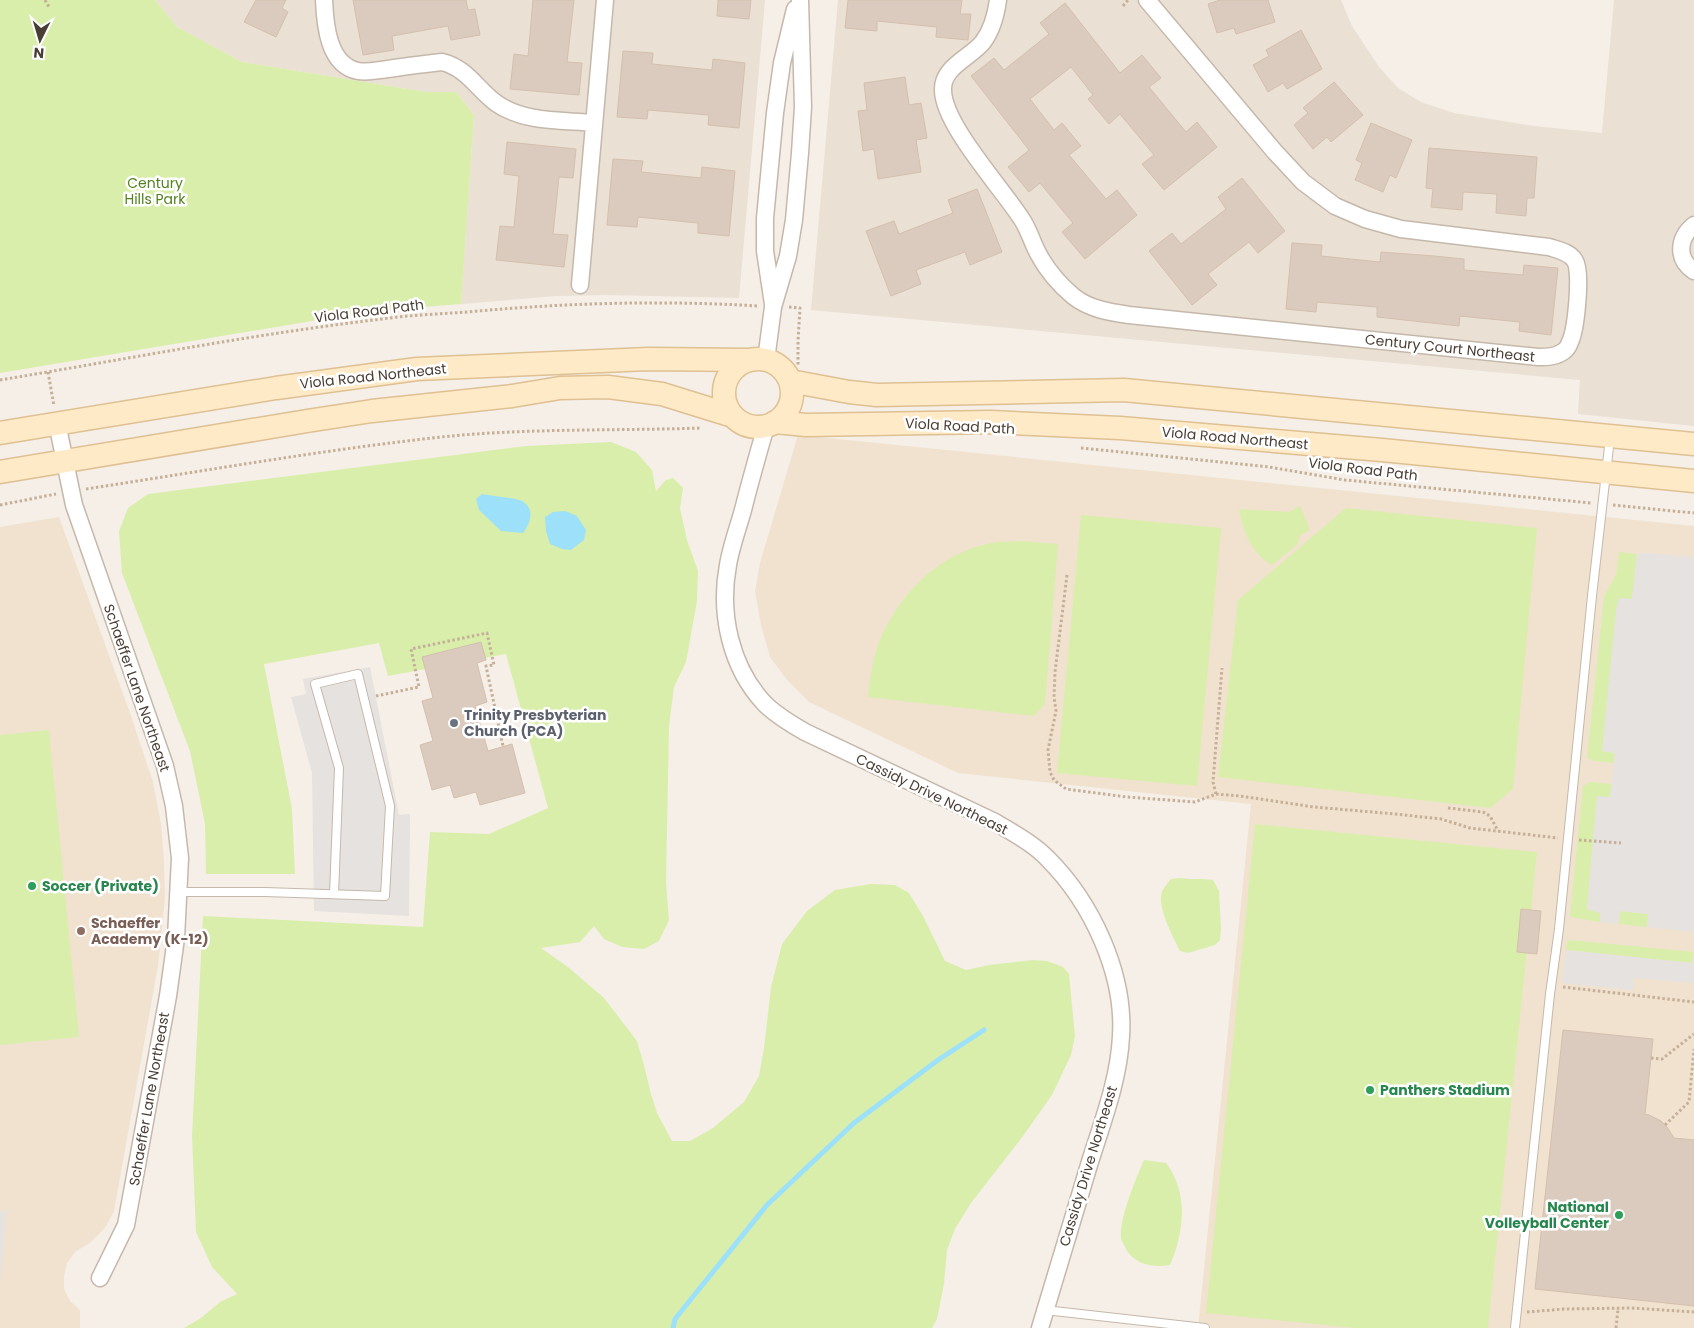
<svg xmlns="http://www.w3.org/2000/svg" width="1694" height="1328" font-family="Poppins,sans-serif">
<rect width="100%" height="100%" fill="#f5efe7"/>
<path fill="#eae0d4" d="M155,0H765L739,298L607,295L557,296L461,304L474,115L456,92H426L242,62L177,27Z
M838,0H1341L1352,26L1379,67L1398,88L1421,102L1454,113L1534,126L1602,133L1614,0H1694V426L1578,414L1580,380L811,310Z"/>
<path fill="#f0e2cf" d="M798,435L1694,526V1328H1198L1251,804L958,773L809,702L787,680L770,657L761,625L755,591L760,563Z
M59,517L131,716L153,782L161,824L164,862L165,897L158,966L114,1211L105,1228L91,1242L75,1252L67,1263L64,1276V1289L70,1301L80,1310V1328H0V527Z"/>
<path fill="#d9eeab" d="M0,0H155L177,27L242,62L426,92H456L474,115L461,304L372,311L0,373Z
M611,442L636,452L652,470L656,491L666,480L673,478L683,488L680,508L687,540L698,571L697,601L686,662L674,687L669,726L666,883L669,920L659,941L644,949L622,947L604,939L594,926L580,942L541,948L568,967L604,998L637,1041L644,1065L651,1094L657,1113L672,1141H690L713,1128L744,1102L759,1076L764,1048L771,987L782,944L807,911L835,890L871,884L895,885L909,893L923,916L945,961L966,970L989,965L1033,960L1047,961L1063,967L1069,974L1075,1036L1071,1055L1052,1095L1023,1136L971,1203L955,1229L947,1250L944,1284L937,1319L932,1328H184L201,1318L220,1302L237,1294L212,1267L196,1232L192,1136L203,916L423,927L430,832L489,834L548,808L506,654L388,676L379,643L264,664L292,809L295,874H206L205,824L190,751L122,573L119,531L128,508L148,494L526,446Z
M1300,506L1310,530L1300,535L1298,544L1272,565C1251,553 1243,531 1239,509L1289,512Z
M1346,508L1537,528L1513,789L1490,808L1218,777L1238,600Z
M1081,515L1221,528L1197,786L1057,773Z
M1021,541L1058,544L1045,704L1034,716L868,697C870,680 872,662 878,645C896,598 936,555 987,544C997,541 1010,542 1021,541Z
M1619,552L1637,554L1632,599L1602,751L1615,753L1614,763L1594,761L1587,758L1604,596L1616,575Z
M49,730L79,1037L0,1045V735Z
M1590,782L1612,784L1610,798L1597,797L1587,909L1601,913L1600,922L1570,917L1583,786Z
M1255,824L1537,852L1488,1328H1355L1206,1313Z
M1181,878C1192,880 1202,878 1213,880L1219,891L1221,929L1220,940L1215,945L1188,953L1180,951C1173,937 1160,912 1161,897C1161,890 1167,884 1171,879Z
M1620,911L1648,914L1647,927L1619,924Z
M1570,940L1694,952L1692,963L1566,950L1567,942Z
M1144,1160L1166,1163C1189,1193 1184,1232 1170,1265C1154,1268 1135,1265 1126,1249C1125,1246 1122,1242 1121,1239C1119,1218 1136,1179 1144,1160Z"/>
<path fill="#e6e2df" d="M1647,553L1694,557V932L1647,927L1648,914L1620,911L1619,924L1600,922V913L1587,909L1597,796L1610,797L1615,753L1602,751L1616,610L1619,598L1632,599L1637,554Z
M370,667L399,815L410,814L409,916L314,911L312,773L291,697L306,694L303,679Z
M1566,950L1691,963L1694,957V983L1634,978L1633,990L1562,983Z
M0,1211H7L0,1286Z"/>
<path fill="#9ce0f9" d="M482,494C491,496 516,498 522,501C536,509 530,524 523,533L501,531L479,510L476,499Z
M565,511L577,516L586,530L584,540L571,550L562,549L550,544L546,531L545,517L553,512Z"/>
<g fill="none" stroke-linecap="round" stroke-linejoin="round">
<path stroke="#9ce0f9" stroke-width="5" d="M673,1328L675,1319L767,1205L854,1123L938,1060L984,1030"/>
</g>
<path fill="#dbcbbe" stroke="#d4bfad" d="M256,0H286L282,8L288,12L276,37L244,22Z
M353,0H466L468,10L475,9L480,35L451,40L448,26L392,36L394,50L363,55Z
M533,0H574L567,62L582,63L579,95L510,89L514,54L528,56Z
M718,0H751L749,19L717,16Z
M848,0H962L960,14H971L968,40L936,37L937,27L877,21V31L845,28Z
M1220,0H1268L1275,22L1236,34L1234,28L1217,33L1208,4Z
M1065,3L1120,73L1142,55L1161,78L1149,87L1186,132L1197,122L1217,147L1164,190L1142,164L1154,155L1120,114L1109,124L1088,99L1093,95L1071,67L1030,99L1054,130L1062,123L1081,146L1069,155L1106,199L1117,190L1137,215L1085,259L1062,232L1073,223L1040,183L1029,192L1008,167L1029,150L971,76L994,58L1004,70L1049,34L1040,23Z
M1301,30L1322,69L1287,89L1283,83L1268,92L1253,65L1269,56L1266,50Z
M623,51L653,53L652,64L712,70L713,59L745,63L739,128L708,125L709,115L648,110L647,119L617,117Z
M905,77L909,105L921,103L927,138L916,140L921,172L878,179L874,149L863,151L858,111L867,110L864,83Z
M1334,82L1363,115L1331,142L1327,137L1313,149L1294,125L1308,113L1303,108Z
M1371,123L1412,140L1396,178L1390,175L1383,192L1355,180L1362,163L1356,160Z
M507,142L576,149L573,178L559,177L553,234L568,235L564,267L496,260L500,226L514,227L519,176L504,174Z
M1429,148L1537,157L1534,198H1527L1526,216L1496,213L1497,194L1463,192L1462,210L1431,207L1433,189L1426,188Z
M613,159L643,161L641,172L701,178L702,167L735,171L729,236L698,233V223L638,217L637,227L607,225Z
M1242,178L1285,231L1258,253L1249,242L1208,274L1217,285L1192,305L1149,251L1172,233L1181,244L1226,209L1218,197Z
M977,189L1002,252L970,265L965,252L916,270L921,284L891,296L866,231L894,221L899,234L953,213L948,200Z
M1292,243L1322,245L1321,256L1380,262L1381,252L1434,256L1464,259V270L1523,275L1524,265L1558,268L1551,335L1519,331L1520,322L1460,316L1459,326L1377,317V307L1317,302L1316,312L1286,309Z
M481,642L486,660L477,663L487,702L475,706L488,751L512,744L525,793L480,805L476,792L454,798L450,785L432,790L420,745L433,741L422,701L433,698L422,657Z
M1521,909L1541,911L1537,954L1517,952Z
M1563,1030L1653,1039L1645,1114L1649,1115L1661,1121L1667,1127L1674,1138L1694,1140V1306L1535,1289Z"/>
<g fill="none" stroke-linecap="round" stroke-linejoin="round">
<g stroke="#c5b8ab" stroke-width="10">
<path id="lane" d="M180,892H265L385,896L390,806L358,674L315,684L339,768L334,894
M1045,1310L1205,1328
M1515,1328L1550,994L1559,929L1592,596L1610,438"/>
</g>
<g stroke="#c5b8ab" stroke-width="19">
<path id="street" d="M324,0C325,24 328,65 358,71C368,73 378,70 388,69C406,66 424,64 442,62C467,68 477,89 496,103C524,123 562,120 594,123
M998,0C996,15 992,30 983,42C970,58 942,67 943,90C943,124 1001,187 1021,218C1029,229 1032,243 1039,255C1047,270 1060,285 1073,296C1089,309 1109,312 1129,315L1538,357C1547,357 1556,357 1564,351C1567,349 1569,345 1570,342C1576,330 1582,272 1575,261C1570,252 1558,250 1549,247L1401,229L1365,219L1335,206L1303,182L1275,152L1147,0
M1694,225C1678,238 1676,259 1694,271
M580,285L605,0
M773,304L765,251V218L775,113L782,63L795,9
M766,360L773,307L788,256L794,220L800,153L803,107L800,0
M57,423L74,505L165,766L174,806L180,858L176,938L168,996L126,1225L100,1278
M766,426C758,454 750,482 743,510C738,528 731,547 728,565C719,613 730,667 765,704C776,715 791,724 805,732L995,822C1013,833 1034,844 1048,859C1092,903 1125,974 1121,1036C1119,1080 1102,1123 1089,1165C1073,1219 1056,1273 1040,1328"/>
</g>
<g stroke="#dec093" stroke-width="25">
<path id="secondary" d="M724 393a34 34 0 1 1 68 0a34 34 0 1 1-68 0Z
M790,381L849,392L877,395L1124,390L1694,444
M775,422L806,425L991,422L1120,428L1382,450L1694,481
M0,433L276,388L417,369L648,359L750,360
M0,472L307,421L372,411L512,396L560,388L608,387L662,394L733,416"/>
</g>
<path stroke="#c5af98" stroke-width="3" stroke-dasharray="2.5 2.5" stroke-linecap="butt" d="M45,0L49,7
M1123,6L1128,0
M789,307L800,308L798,341V365
M48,372L54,406
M0,380C127,359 254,334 382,319C410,315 439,314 467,312C565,303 659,300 758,306
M1081,448L1269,467L1345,480L1591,503
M86,489C204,471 322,450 441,437C527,428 615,431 701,428
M0,505L56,494
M1613,505L1694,513
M1067,575L1055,672L1054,697L1056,711L1048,750L1050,772L1054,780L1066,789L1127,797L1195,802L1216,794L1240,796L1314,807L1395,814L1441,819L1470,828L1558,838
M376,696L419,687L411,649L487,633L494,665L486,666L503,746
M1216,794L1213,782L1222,668
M1448,808L1483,812L1490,816L1498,831
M1579,840L1621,843
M1563,987L1694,1002
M1651,1058L1662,1059L1694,1034
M1665,1125L1689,1102L1694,1049
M1527,1312L1564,1309L1632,1308L1694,1312
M1616,1328L1618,1309"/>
<use href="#lane" stroke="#fff" stroke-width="8"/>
<use href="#street" stroke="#fff" stroke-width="16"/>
<use href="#secondary" stroke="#ffeac7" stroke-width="22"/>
</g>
<circle fill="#6b7280" stroke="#fff" stroke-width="2" cx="454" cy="723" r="5"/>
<g fill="#2e9e5b" stroke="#fff" stroke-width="2">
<circle cx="32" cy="886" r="5"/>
<circle cx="1370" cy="1090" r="5"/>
<circle cx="1619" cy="1215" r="5"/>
</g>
<circle fill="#8d6e63" stroke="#fff" stroke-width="2" cx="81" cy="931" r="5"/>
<g text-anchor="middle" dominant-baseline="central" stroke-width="5" stroke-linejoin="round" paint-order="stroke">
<g font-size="14" fill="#538221" stroke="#fff">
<text x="155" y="183">Century<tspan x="155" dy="16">Hills Park</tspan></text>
</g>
<g font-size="14" fill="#493e35" stroke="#fff">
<text transform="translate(369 311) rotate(-7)">Viola Road Path</text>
<text transform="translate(1450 348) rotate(6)">Century Court Northeast</text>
<text transform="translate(373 376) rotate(-6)">Viola Road Northeast</text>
<text transform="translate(960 426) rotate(3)">Viola Road Path</text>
<text transform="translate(1235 438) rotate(5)">Viola Road Northeast</text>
<text transform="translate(1363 469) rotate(7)">Viola Road Path</text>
<text transform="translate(137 688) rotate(71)">Schaeffer Lane Northeast</text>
<text transform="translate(932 794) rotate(26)">Cassidy Drive Northeast</text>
<text transform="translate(149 1099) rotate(-80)">Schaeffer Lane Northeast</text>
<text transform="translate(1088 1166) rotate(-73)">Cassidy Drive Northeast</text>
</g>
<g font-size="14" font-weight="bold" fill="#5b616d" stroke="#fff" text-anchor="start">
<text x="464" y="715">Trinity Presbyterian<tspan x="464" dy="16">Church (PCA)</tspan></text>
</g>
<g font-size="14" font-weight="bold" fill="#27864d" stroke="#fff" text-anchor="start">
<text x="42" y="886">Soccer (Private)</text>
<text x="1380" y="1090">Panthers Stadium</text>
<text x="1609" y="1207" text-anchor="end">National<tspan x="1609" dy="16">Volleyball Center</tspan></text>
</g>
<g font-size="14" font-weight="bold" fill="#785e54" stroke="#fff" text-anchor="start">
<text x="91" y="923">Schaeffer<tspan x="91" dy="16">Academy (K-12)</tspan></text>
</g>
</g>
<g transform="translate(40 40) rotate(185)" stroke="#ffffff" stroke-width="4" paint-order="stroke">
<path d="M0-4L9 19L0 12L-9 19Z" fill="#493e35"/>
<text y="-8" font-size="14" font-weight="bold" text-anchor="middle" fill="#493e35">N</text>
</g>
</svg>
